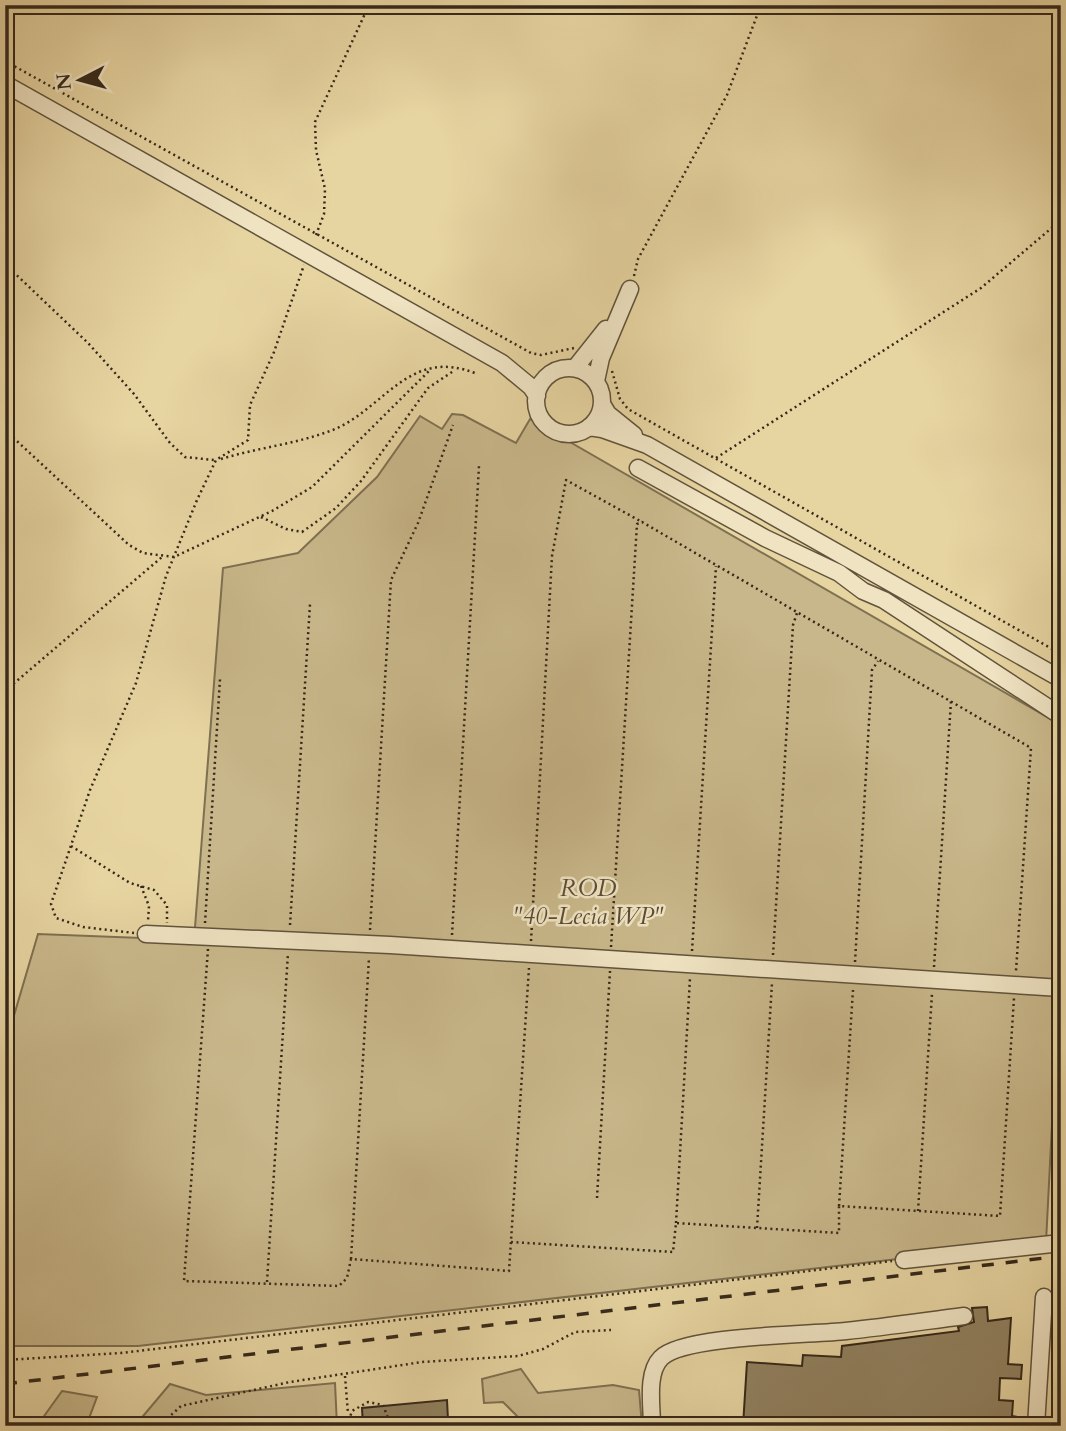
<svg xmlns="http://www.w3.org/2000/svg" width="1066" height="1431" font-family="Cardo,serif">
<rect width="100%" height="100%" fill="#e6d4a1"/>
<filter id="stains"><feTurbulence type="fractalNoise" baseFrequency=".00286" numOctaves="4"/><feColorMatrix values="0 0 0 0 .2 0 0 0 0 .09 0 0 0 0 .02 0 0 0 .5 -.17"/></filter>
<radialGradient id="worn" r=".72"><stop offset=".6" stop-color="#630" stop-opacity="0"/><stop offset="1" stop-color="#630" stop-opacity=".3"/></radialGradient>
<path fill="#c8b78a" stroke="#7e7052" stroke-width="2" d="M452,414L463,415L516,443L530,419L1061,725V948L1046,1242L138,1346H5V1046L38,934L194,940L223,568L298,553L377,477L420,416L442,429Z
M521,1369L538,1393L613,1385L639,1390L642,1426H527L503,1402L484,1403L482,1379Z
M335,1383L337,1426H127L139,1421L170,1384L206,1395Z
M62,1391L97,1397L88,1421L96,1426H37Z"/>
<path fill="#918160" stroke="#35281a" stroke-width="2" d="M987,1307L988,1321L1011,1318L1008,1364L1022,1365L1021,1379L1000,1378L999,1400L1013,1401L1012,1416L1018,1417V1426H743L747,1362L802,1366L803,1355L841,1357L842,1346L959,1331L958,1327L974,1322L972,1308Z
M447,1400L448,1420L384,1421L385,1426H363L362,1408Z"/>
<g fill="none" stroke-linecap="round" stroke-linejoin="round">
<g stroke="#61533c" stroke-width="19">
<path id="minor" d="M5,84L502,363L531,387L537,396
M575,368L606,329
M536 401a33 33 0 1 1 66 0a33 33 0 1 1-66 0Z
M596,381L601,358L630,289
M602,404L608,414L634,435
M589,427L602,429L647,445L1061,679
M638,468L765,538L839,573L863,591L884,600L1061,716
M146,934L390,945L1061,988
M904,1260L1061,1243
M652,1426C652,1406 646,1373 661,1358C683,1335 811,1335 846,1331C885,1327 925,1321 964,1316
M1036,1426L1044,1297"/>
</g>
<path stroke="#35281a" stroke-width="2.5" stroke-dasharray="2 3.5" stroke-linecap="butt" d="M5,61L531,353L541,355L574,348
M316,235L324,214L325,189L316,150L315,122L369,5
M5,264L88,343L134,394L170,443L185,457L214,460
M634,276L638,259L727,95L761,5
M612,371L620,399L628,409L1061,654
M5,430L129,545L143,553L174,557L272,511L312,487L430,370
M716,458L981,288L1061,220
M221,459C257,448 295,444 330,431C383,412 408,345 477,374
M261,517L286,529L302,532L336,508L361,481L428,388L455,370
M5,691L162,557
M71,846L130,883L154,890L167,905V923
M141,886L149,906L148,921
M205,923L220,679
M290,925L310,604
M370,930L391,580L418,523L453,425
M134,933L83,927L56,918L51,904L90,790L136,683L166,576L197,500L216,460L248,440L250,405L274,352L304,265
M452,935L479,466
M531,941L552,556L566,480L642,522
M611,947L637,524L642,522L1031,748L1016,971
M208,949L184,1281L339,1286L347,1278L351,1259L509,1271L529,968
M692,951L716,566
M773,955L793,625L797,613
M855,962L872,670L878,661
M934,967L951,701
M597,1198L610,971
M839,1206L853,990
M918,1211L932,994
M676,1223L690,978
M757,1228L772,983
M511,1242L673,1252L676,1223L839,1233V1206L1000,1216L1014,998
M351,1259L369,958
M267,1282L288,953
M5,1360L121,1353L892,1261
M345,1376L348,1414
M159,1426L181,1406L290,1382L422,1362L518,1356L543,1349L575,1332L611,1330
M347,1426L352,1411L368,1402L383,1405L391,1426"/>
<use href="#minor" stroke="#efe3c2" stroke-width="16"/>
<path stroke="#35281a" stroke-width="3.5" stroke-dasharray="12 12" stroke-linecap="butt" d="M5,1384L1061,1256"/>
</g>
<g text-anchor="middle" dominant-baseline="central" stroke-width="5" stroke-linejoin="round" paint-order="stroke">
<g font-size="24" font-style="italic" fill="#5a4c36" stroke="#efe3c2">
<text x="588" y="888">ROD<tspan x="588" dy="28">"40-Lecia WP"</tspan></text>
</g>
</g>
<rect width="1066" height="1431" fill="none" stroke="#e6d4a1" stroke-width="28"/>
<rect x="7" y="7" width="1052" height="1417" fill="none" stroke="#35281a" stroke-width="3.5"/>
<rect x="14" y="14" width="1038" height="1403" fill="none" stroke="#35281a" stroke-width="2"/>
<g transform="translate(80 80) rotate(264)" stroke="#efe3c2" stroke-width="5" paint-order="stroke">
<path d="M0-5L12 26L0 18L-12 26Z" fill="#35281a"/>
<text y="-10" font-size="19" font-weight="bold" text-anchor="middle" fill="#35281a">N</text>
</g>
<rect width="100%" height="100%" filter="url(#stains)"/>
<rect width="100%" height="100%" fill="url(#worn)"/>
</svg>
